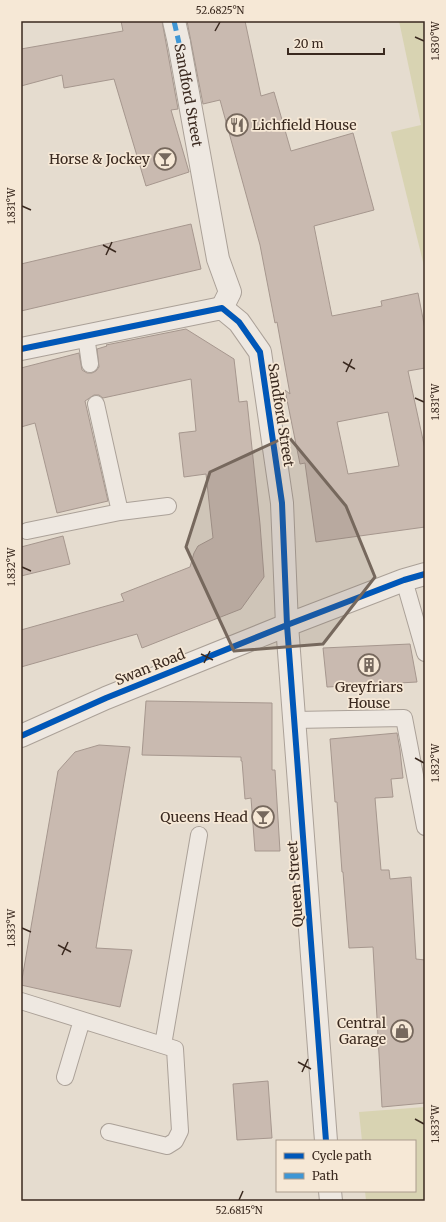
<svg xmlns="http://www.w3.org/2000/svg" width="446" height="1222" font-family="Merriweather,serif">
<rect width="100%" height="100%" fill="#e5dccf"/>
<path fill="#d8d3b2" d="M399,21H425V270L391,132L421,125Z
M425,1107V1201H366L365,1191H415V1141H362L359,1112Z"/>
<path fill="#c9bab0" stroke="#a6978e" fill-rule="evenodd" d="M121,21H162L178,109L171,110L189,172L146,186L114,79L64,88L62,75L21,86V49L123,31Z
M187,21H245L261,96L274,92L291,151L353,133L374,210L314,226L332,316L382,306L381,301L418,293L425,329V368L408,371L425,449V527L316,542L305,463L300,464L285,390L290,394L277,322L275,323L260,245L220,100L203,104ZM388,412L399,466L348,474L337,422Z
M191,224L201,269L21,311V264Z
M186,329L234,359L239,402L247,401L260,524L264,577L241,609L142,648L137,634L21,667V630L124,601L121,594L190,567L194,553L198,546L213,538L206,474L184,477L179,433L196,431L191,379L103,398L99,395H94L85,401L108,501L57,513L35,423L21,427V368L79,353L82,370L87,373H92L96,371L99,367L97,349L107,346L106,345Z
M63,536L70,564L21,576V547Z
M410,644L417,682L327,687L323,648Z
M146,701L272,703V770H275L280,851H255L251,798L245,799L242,761H241V757L142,755Z
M397,733L400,750L403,778L391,779L393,797L375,798L381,870H389L390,879L411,877L416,959L425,960V1103L382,1107L373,947L349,948L343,872H342L337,802H335L330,739Z
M99,745L130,747L96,948L132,950L120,1007L21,985L58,771L75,752Z
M268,1081L272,1138L237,1140L233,1084Z"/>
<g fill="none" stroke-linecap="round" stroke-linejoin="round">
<g stroke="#aba198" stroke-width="18">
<path id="service" d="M86,336L90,364
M96,404L120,512
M27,531L120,512L168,506
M404,580L425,653
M294,720L404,718L425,827
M21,1001L175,1049L180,1131L175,1141L167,1146L109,1132
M163,1045L199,835
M65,1077L82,1020"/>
</g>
<g stroke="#aba198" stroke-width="24">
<path id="pedestrian" d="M174,21L179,43"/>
</g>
<g stroke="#aba198" stroke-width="24">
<g id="minor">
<path id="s1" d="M179,43L218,259L230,292L222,308"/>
<path d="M21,349L222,308L239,322L260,352L282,503L287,625L326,1141"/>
<path d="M330,1191L331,1201"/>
</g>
</g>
<g stroke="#aba198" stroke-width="24">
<path id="tertiary" d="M21,736L106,698L287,625L404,580L425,574"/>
</g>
<use href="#service" stroke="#eee8e1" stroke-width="16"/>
<use href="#pedestrian" stroke="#eee8e1" stroke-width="22"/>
<use href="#minor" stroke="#eee8e1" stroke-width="22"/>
<use href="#tertiary" stroke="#eee8e1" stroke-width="22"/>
<path stroke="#3e96d5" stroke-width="5" stroke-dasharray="10 5" stroke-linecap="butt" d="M174,21L179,43"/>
<g stroke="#f6e8d6" stroke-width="8">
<path id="cycleway" d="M21,349L222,308L239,322L260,352L282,503L287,625L326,1141
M21,736L106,698L287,625L404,580L425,574"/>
</g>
<use href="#cycleway" stroke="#0057b8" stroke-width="6"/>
</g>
<path fill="#76685d" fill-opacity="0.2" stroke="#76685d" stroke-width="3" stroke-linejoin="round" d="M288,436L346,506L375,577L323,644L234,651L186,547L210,472Z"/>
<path fill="none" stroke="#3a291f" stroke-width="1.5" d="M215,31L220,22M415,37L424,41M22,206L31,210M103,245L116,252M106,255L112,242M343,362L355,369M346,372L352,359M415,398L424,402M22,567L31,571M201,654L213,660M204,663L210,651M415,758L424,763M22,928L31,932M58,945L71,952M62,955L68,942M298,1062L311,1069M302,1072L308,1059M415,1119L424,1124M239,1200L243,1191"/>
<defs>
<g id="restaurant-ring" transform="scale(1.15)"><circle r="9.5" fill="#f6e8d6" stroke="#76685d" stroke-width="1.5"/><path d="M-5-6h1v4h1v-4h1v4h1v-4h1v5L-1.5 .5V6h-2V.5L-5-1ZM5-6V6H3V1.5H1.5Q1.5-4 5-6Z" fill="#76685d"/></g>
<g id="bar-ring" transform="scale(1.15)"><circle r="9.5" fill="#f6e8d6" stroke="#76685d" stroke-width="1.5"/><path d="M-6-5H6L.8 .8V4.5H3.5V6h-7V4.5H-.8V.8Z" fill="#76685d"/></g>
<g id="building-ring" transform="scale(1.15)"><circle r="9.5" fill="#f6e8d6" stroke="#76685d" stroke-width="1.5"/><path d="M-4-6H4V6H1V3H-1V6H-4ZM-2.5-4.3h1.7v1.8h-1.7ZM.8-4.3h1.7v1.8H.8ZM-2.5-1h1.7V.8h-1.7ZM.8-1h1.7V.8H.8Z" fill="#76685d"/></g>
<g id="shop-ring" transform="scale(1.15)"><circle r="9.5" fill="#f6e8d6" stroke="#76685d" stroke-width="1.5"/><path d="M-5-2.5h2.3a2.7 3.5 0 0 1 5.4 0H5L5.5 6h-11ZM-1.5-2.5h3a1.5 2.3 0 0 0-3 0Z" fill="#76685d"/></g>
</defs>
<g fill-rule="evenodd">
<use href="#restaurant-ring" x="237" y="125"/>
<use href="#bar-ring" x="165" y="159"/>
<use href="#building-ring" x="369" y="665"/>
<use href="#bar-ring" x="263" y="817"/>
<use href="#shop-ring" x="402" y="1031"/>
</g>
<g text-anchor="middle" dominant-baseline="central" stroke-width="3.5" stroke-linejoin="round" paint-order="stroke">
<g font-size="14" fill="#3a291f" stroke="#f6e8d6">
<text stroke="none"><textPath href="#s1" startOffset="53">Sandford Street</textPath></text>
<text transform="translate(281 415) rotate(81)">Sandford Street</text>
<text transform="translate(150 667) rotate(-22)">Swan Road</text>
<text transform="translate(295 884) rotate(-94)">Queen Street</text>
</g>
<g font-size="14" fill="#3a291f" stroke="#f6e8d6" text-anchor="end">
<text x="252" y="125" text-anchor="start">Lichfield House</text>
<text x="150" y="159">Horse &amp; Jockey</text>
<text x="369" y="687" text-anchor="middle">Greyfriars<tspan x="369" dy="16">House</tspan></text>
<text x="248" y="817">Queens Head</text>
<text x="386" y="1023">Central<tspan x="386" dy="16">Garage</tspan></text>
</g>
</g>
<rect width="446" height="1222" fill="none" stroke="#f6e8d6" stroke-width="44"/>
<rect x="276" y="1140" width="140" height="52" fill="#f6e8d6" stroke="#ab9c8d"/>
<rect x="284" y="1153" width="20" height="6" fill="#0057b8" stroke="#ab9c8d"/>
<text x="312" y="1160" font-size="12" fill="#3a291f">Cycle path</text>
<rect x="284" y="1173" width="20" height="6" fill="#3e96d5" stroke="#ab9c8d"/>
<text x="312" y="1180" font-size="12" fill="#3a291f">Path</text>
<path d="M288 48v6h96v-6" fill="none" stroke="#3a291f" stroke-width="2"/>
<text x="294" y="48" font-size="12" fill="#3a291f" stroke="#f6e8d6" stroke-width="3" paint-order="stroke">20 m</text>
<rect x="22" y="22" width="402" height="1178" fill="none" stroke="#3a291f" stroke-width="1.5"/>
<g font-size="10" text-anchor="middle" fill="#3a291f">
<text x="220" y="14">52.6825°N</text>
<text transform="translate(435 41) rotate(-90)" y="4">1.830°W</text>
<text transform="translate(11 206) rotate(-90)" y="4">1.831°W</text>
<text transform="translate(435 402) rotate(-90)" y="4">1.831°W</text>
<text transform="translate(11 567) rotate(-90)" y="4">1.832°W</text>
<text transform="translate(435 763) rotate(-90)" y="4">1.832°W</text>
<text transform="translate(11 928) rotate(-90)" y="4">1.833°W</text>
<text transform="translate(435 1124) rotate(-90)" y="4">1.833°W</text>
<text x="239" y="1214">52.6815°N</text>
</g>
</svg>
